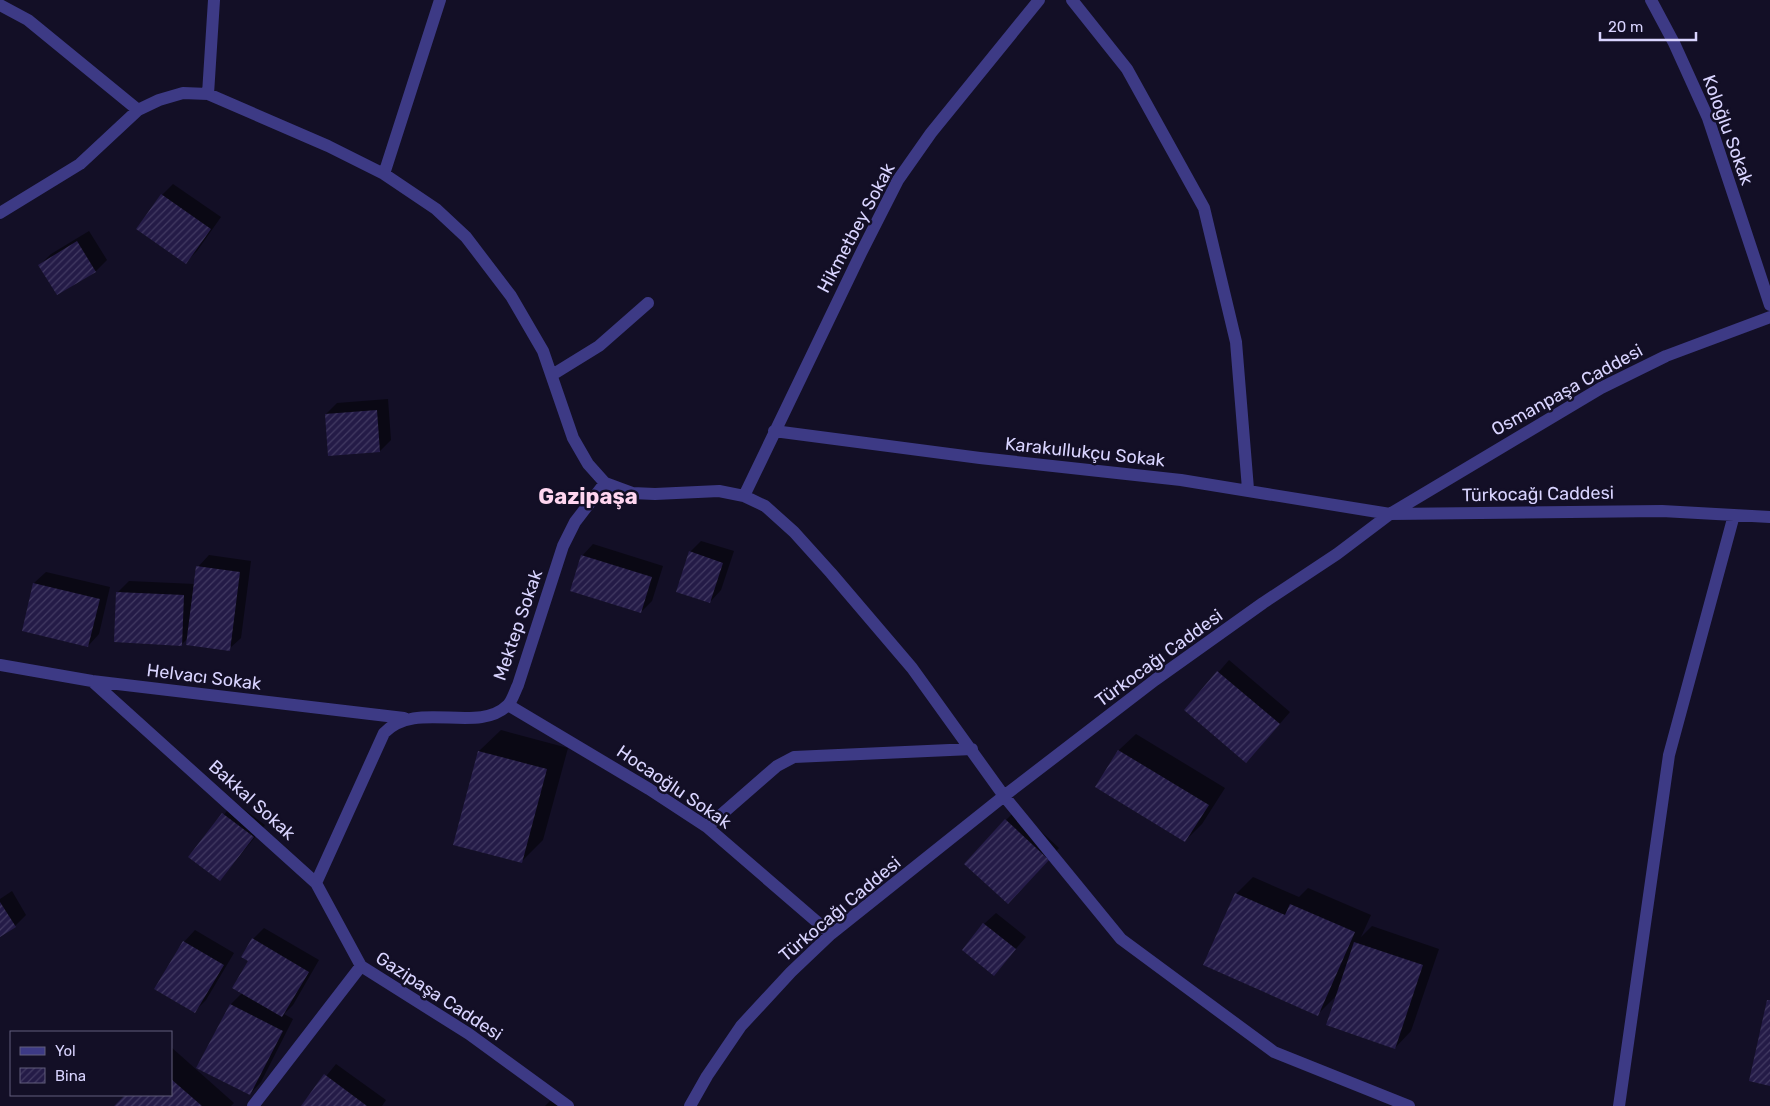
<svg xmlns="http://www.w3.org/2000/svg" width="1770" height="1106" font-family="Rubik,sans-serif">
<defs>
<pattern id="building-hatch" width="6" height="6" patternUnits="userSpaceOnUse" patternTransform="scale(1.25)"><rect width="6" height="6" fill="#241b47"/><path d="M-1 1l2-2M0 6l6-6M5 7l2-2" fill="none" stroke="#433b63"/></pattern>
</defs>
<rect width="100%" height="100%" fill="#130f26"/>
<path fill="#0007" d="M173,184L221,217L197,251L186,262L162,195Z
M89,231L107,260L96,271L58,294L40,265L51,254Z
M388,399L391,440L380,451L329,455L326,414L337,403Z
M701,541L734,551L721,590L710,602L690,552Z
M593,544L663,566L652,601L641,612L582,556Z
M209,555L251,561L241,638L229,649L188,638L181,645L118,592L129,581L195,584L198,567Z
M46,572L110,587L99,634L88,646L34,583Z
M1229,660L1290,712L1257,750L1186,710Z
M501,730L568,748L543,840L521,862L479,751Z
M1136,734L1225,788L1202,824L1185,841L1097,787L1119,750Z
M234,802L265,825L220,880L190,857Z
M1017,809L1059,848L1019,891L1006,820Z
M1253,877L1299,897L1308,888L1371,915L1361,937L1372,926L1439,949L1411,1031L1395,1048L1338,994L1318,1014L1236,894Z
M12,891L26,915L15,926L0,936V899Z
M996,913L1026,937L994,974L984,924Z
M264,928L319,960L293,1005L284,1014L293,1019L261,1082L250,1094L198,1067L231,1004L242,993L253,939Z
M195,930L234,953L206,1000L194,1012L184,942Z
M171,1047L234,1103L231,1106H116L126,1095H171Z
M336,1064L386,1100L382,1106H302Z
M556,1095L567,1106H545Z"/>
<path fill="url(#building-hatch)" d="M161,194L211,229L186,264L136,229Z
M77,241L96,272L57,295L38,265Z
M377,410L380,452L328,456L325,414Z
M689,551L723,563L710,603L676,592Z
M581,555L652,577L641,613L570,591Z
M196,566L240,572L230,651L186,645Z
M33,583L100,599L88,647L22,631Z
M116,592L184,595L182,646L114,642Z
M1217,671L1280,724L1246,763L1184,710Z
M1118,750L1209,805L1185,842L1095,787Z
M478,751L547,769L522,863L453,845Z
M222,813L254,837L220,881L188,857Z
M1005,819L1049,860L1008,904L964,864Z
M1235,893L1285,915L1290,904L1355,932L1318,1016L1203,965Z
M0,902L16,927L0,937Z
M983,923L1016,949L994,976L962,950Z
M252,938L309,972L282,1017L232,988L248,961L241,957Z
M183,941L224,965L195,1013L154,989Z
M1354,942L1423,965L1395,1049L1326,1025Z
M1767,1000H1770V1086L1749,1081Z
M230,1004L283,1031L250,1095L196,1068Z
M324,1074L367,1106H301Z
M171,1079L202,1106H114L125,1095H171Z"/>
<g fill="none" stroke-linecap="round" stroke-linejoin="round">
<path stroke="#3d3a85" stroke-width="12" d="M1072,0L1127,69L1204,208L1236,342L1248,489
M1651,0L1674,43L1708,118L1770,305
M0,5L28,20L138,110
M208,94L214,0
M384,174L440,0
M0,213L80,164L138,110L159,100L183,93L208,94L328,146L384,174L436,209L466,237L511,296L543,351L573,438L588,464L605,483L632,493L655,494L719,491L744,496L765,506L794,532L831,573L912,668L1004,796L1121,939L1274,1052L1409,1106
M552,375L599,346L648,303
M774,431L980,458L1181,480L1390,514L1601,388L1666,356L1770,317
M744,496L861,253L898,180L931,133L1039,0
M0,665L92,681L404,718
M92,681L316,883L361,966
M508,705L649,789L707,827L831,934
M707,827L777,766L794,757L972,749
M316,883L384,733C416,699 478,735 508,705C512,701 515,691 518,685L563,546L575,522L605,483
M253,1106L361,966L469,1034L568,1106
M690,1106L707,1076L741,1026L791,972L831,934L1004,796L1155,680L1263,603L1337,554L1390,514L1662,511L1770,517
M1619,1106L1669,755L1734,515"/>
</g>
<g text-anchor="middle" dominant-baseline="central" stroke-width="5" stroke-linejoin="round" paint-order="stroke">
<g font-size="18" fill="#d9d4ff" stroke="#130f26">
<text transform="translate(1728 130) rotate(70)">Koloğlu Sokak</text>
<text transform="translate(856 228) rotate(-62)">Hikmetbey Sokak</text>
<text transform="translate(1567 390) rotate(-29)">Osmanpaşa Caddesi</text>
<text transform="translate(1085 452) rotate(6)">Karakullukçu Sokak</text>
<text transform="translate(1538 494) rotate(-1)">Türkocağı Caddesi</text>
<text transform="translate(518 625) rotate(-71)">Mektep Sokak</text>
<text transform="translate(1159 658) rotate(-36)">Türkocağı Caddesi</text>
<text transform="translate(204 677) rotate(7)">Helvacı Sokak</text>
<text transform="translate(674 787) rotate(34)">Hocaoğlu Sokak</text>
<text transform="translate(252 800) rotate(42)">Bakkal Sokak</text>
<text transform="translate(840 909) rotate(-40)">Türkocağı Caddesi</text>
<text transform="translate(439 996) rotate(33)">Gazipaşa Caddesi</text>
</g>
<g font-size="22" font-weight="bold" fill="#ffd6f0" stroke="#130f26">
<text x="588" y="496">Gazipaşa</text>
</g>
</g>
<rect x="10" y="1031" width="162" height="65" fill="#130f26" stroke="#625e7d"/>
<rect x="20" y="1047" width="25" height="8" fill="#3d3a85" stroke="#625e7d"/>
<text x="55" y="1056" font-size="15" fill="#d9d4ff">Yol</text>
<rect x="20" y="1068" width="25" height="15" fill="url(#building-hatch)" stroke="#625e7d"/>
<text x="55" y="1081" font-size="15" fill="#d9d4ff">Bina</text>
<path d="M1600 32v8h96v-8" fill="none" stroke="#d9d4ff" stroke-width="2.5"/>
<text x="1608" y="32" font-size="15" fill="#d9d4ff" stroke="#130f26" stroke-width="4" paint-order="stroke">20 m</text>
</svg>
